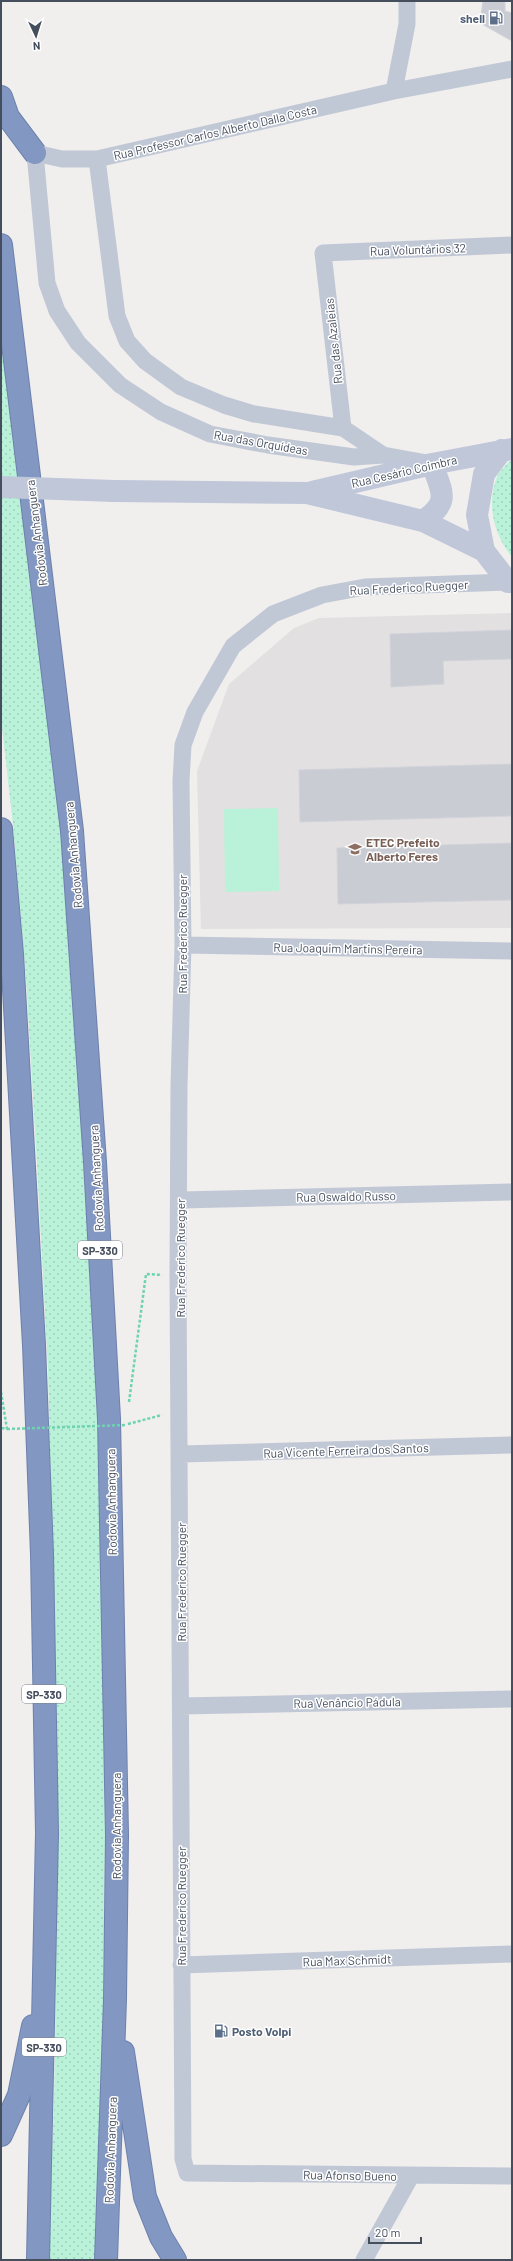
<svg xmlns="http://www.w3.org/2000/svg" width="513" height="2261" font-family="Barlow,sans-serif">
<defs>
<pattern id="grass-dots" width="8" height="8" patternUnits="userSpaceOnUse"><rect width="8" height="8" fill="#b9f2d8"/><path d="M2 2h.1M6 6h.1" fill="none" stroke="#a0d1bc" stroke-width="1.8" stroke-linecap="round"/></pattern>
</defs>
<rect width="100%" height="100%" fill="#f1eeee"/>
<path fill="#e2e0e0" d="M512,613V928L201,929L197,771L229,684L294,628L319,618Z"/>
<path fill="url(#grass-dots)" d="M1,337L62,822L73,971L96,1371L105,1679V1842L102,2101L96,2260H47L54,2109L56,1982V1689L48,1369L37,1164L26,978L13,825L1,718Z
M512,461V557C494,535 486,504 497,477C499,472 505,466 509,462Z"/>
<path fill="#b9f2d8" d="M278,808L279,891L225,892L224,809Z"/>
<path fill="#caccd4" stroke="#d2d3da" d="M483,1H505V11L512,13V41L480,23Z
M512,630V659L443,661L444,684L391,687L390,634Z
M512,764V816L300,822L299,770Z
M512,843V900L338,904L337,848Z"/>
<g fill="none" stroke-linecap="round" stroke-linejoin="round">
<g stroke="#6d81ad" stroke-width="24">
<path id="highway" d="M1,97L8,117L35,153
M1,245L72,831L95,1162L109,1419L117,1835L115,1999L106,2260
M1,829L12,954L34,1345L42,1554L47,1833L38,2260
M123,2052L145,2197L161,2237L175,2260
M1,2135L19,2095L33,2026"/>
</g>
<path stroke="#6ed3b1" stroke-width="2.5" stroke-dasharray="3 2" stroke-linecap="butt" d="M1,1392L7,1429L1,1428
M129,1402L146,1274L162,1275
M128,1424L162,1415"/>
<path stroke="#c1c8d5" stroke-width="17" d="M394,91L407,24V1
M97,159L117,316L127,341L145,361L181,387L224,405L254,414L343,428L383,455
M343,428L323,253L512,245
M427,463L383,455L354,457L268,445L210,434L161,412L120,385L78,343L57,311L47,283L35,153L62,159H97L394,91L512,69
M508,582L365,587L322,595L273,614L233,646L195,712L183,745L181,781L183,945L179,1086L178,1275L183,2159L187,2173L512,2176
M183,945L512,951
M180,1200L512,1192
M181,1454L512,1445
M181,1706L512,1699
M181,1965L512,1954
M364,2260L411,2176"/>
<path stroke="#bfc7d9" stroke-width="22" d="M114,491L307,493L423,521L484,551L508,582H512
M312,492L432,464L512,449
M423,521C451,502 442,492 432,464
M484,551L477,515L484,474L502,450"/>
<use href="#highway" stroke="#8297c1" stroke-width="22"/>
<path stroke="#6ed3b1" stroke-width="2.5" stroke-dasharray="3 2" stroke-linecap="butt" d="M7,1429L126,1425"/>
<path stroke="#bfc7d9" stroke-width="22" d="M1,487L114,491"/>
</g>
<defs>
<g id="fuel-bare" transform="scale(1.08)"><path d="M-5.5-6h7V0h2V4h1.3V-2.5L3-4.5l.8-.8L6-3V5H2.5V1h-1V6h-7ZM-4.2-4.7v3.2H.2V-4.7Z" fill="#5c6f8a" stroke="#fff" stroke-width="2.5" paint-order="stroke"/></g>
<g id="university-bare" transform="scale(1.08)"><path d="M0-5L7-2L0 1L-7-2ZM-4 1L0 2.5L4 1V4Q0 6-4 4Z" fill="#8d6e63" stroke="#fff" stroke-width="2.5" paint-order="stroke"/></g>
</defs>
<g fill-rule="evenodd">
<use href="#fuel-bare" x="496" y="18"/>
<use href="#university-bare" x="355" y="849"/>
<use href="#fuel-bare" x="221" y="2031"/>
</g>
<g text-anchor="middle" dominant-baseline="central" stroke-width="3" stroke-linejoin="round" paint-order="stroke">
<g fill="#fff" stroke="#7d838e" stroke-width="1">
<rect x="78" y="1241" width="44" height="18" rx="3"/>
<rect x="22" y="1685" width="44" height="18" rx="3"/>
<rect x="22" y="2038" width="44" height="18" rx="3"/>
</g>
<g font-size="11" font-weight="bold" fill="#454e5d">
<text x="100" y="1250">SP-330</text>
<text x="44" y="1694">SP-330</text>
<text x="44" y="2047">SP-330</text>
</g>
<g font-size="12" font-weight="bold" fill="#4e5e75" stroke="#fff" text-anchor="end">
<text x="485" y="18">shell</text>
<text x="232" y="2031" text-anchor="start">Posto Volpi</text>
</g>
<g font-size="12" fill="#454e5d" stroke="#fff">
<text transform="translate(215 132) rotate(-13)">Rua Professor Carlos Alberto Dalla Costa</text>
<text transform="translate(418 249) rotate(-2)">Rua Voluntários 32</text>
<text transform="translate(333 341) rotate(-96)">Rua das Azaleias</text>
<text transform="translate(261 442) rotate(10)">Rua das Orquídeas</text>
<text transform="translate(404 471) rotate(-13)">Rua Cesário Coimbra</text>
<text transform="translate(36 533) rotate(-97)">Rodovia Anhanguera</text>
<text transform="translate(409 587) rotate(-3)">Rua Frederico Ruegger</text>
<text transform="translate(73 855) rotate(-95)">Rodovia Anhanguera</text>
<text transform="translate(182 934) rotate(-90)">Rua Frederico Ruegger</text>
<text transform="translate(348 948) rotate(1)">Rua Joaquim Martins Pereira</text>
<text transform="translate(96 1178) rotate(-93)">Rodovia Anhanguera</text>
<text transform="translate(346 1196) rotate(-1)">Rua Oswaldo Russo</text>
<text transform="translate(180 1258) rotate(-90)">Rua Frederico Ruegger</text>
<text transform="translate(346 1450) rotate(-2)">Rua Vicente Ferreira dos Santos</text>
<text transform="translate(111 1502) rotate(-91)">Rodovia Anhanguera</text>
<text transform="translate(181 1582) rotate(-90)">Rua Frederico Ruegger</text>
<text transform="translate(347 1702) rotate(-1)">Rua Venâncio Pádula</text>
<text transform="translate(116 1826) rotate(-90)">Rodovia Anhanguera</text>
<text transform="translate(181 1906) rotate(-90)">Rua Frederico Ruegger</text>
<text transform="translate(347 1960) rotate(-2)">Rua Max Schmidt</text>
<text transform="translate(110 2150) rotate(-88)">Rodovia Anhanguera</text>
<text transform="translate(350 2175) rotate(1)">Rua Afonso Bueno</text>
</g>
<g font-size="12" font-weight="bold" fill="#785e54" stroke="#fff" text-anchor="start">
<text x="366" y="842">ETEC Prefeito<tspan x="366" dy="14">Alberto Feres</tspan></text>
</g>
</g>
<rect width="513" height="2261" fill="none" stroke="#454e5d" stroke-width="4"/>
<g transform="translate(36 36) rotate(176)" stroke="#ffffff" stroke-width="3" paint-order="stroke">
<path d="M0-3L7 15L0 10L-7 15Z" fill="#454e5d"/>
<text y="-6" font-size="11" font-weight="bold" text-anchor="middle" fill="#454e5d">N</text>
</g>
<path d="M369 2237v6h52v-6" fill="none" stroke="#454e5d" stroke-width="2"/>
<text x="375" y="2237" font-size="12" fill="#454e5d" stroke="#ffffff" stroke-width="3" paint-order="stroke">20 m</text>
</svg>
